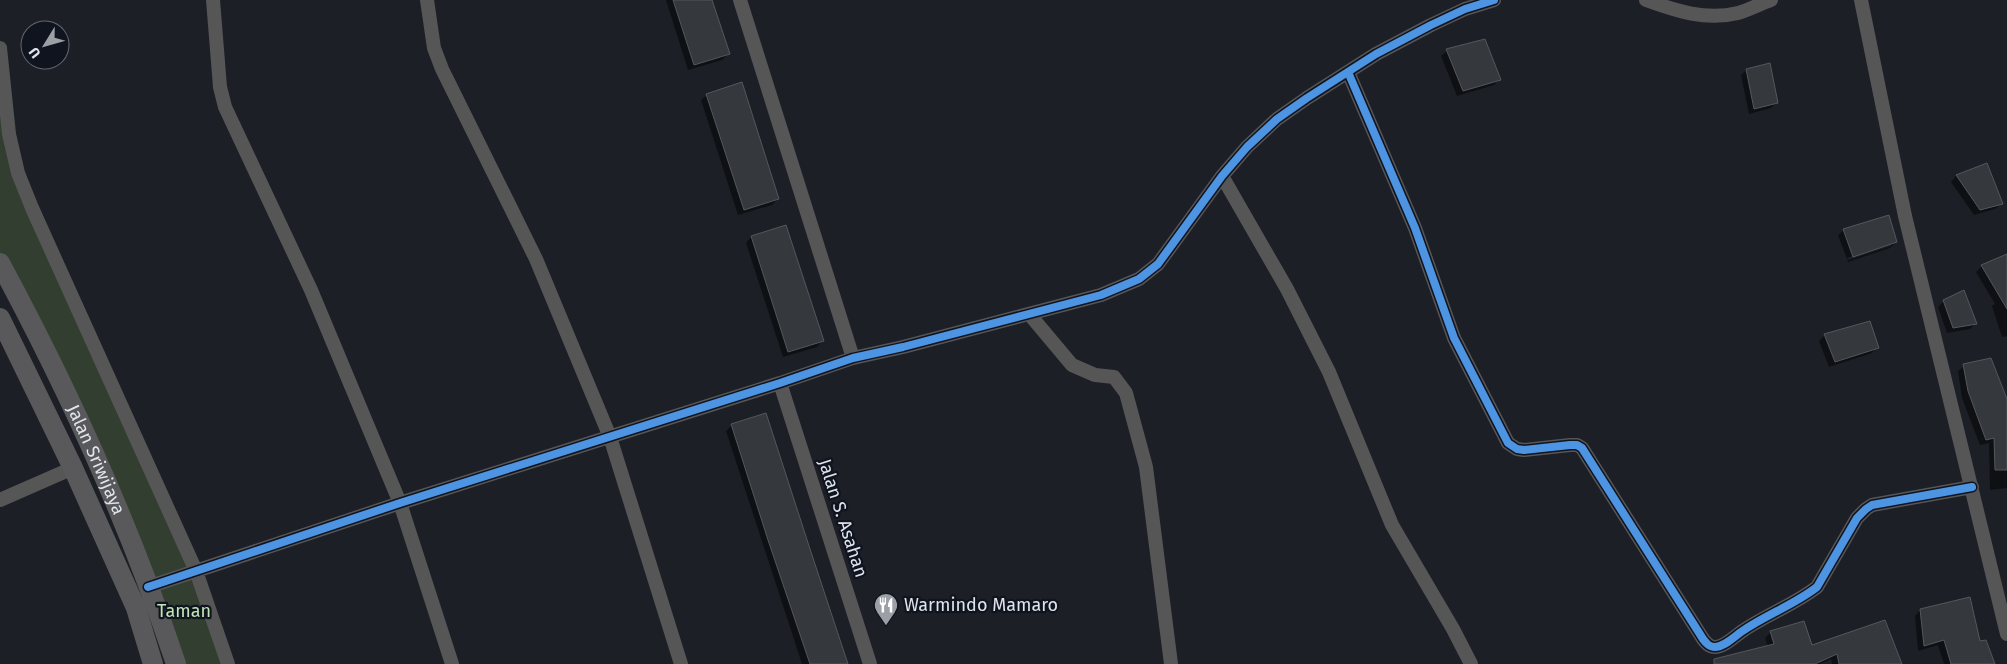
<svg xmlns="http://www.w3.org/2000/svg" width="2007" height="664" font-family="'Fira Sans',sans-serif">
<rect width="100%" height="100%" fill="#1c1f25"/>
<path fill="#323e2f" d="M0,65L8,134L194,571L148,585L0,260Z
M195,573L226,664H177L149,588Z"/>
<path fill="#0007" fill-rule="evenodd" d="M666,0H711L728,54L722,60L688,70Z
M1447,51L1500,79L1494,85L1457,96L1441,56Z
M1747,70L1777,103L1771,108L1749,114L1741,75Z
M707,95L778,199L772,205L738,215L701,100Z
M1986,164L2001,204L1995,209L1974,215L1951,182L1956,176Z
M1844,230L1896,242L1890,248L1848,262L1838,235ZM1891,243V246L1848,260L1847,258Z
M751,237L822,341L817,347L783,357L746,243Z
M2007,255V336L2002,337L1992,306L1995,304L1976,272L1982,266Z
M1944,301L1976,323L1970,329L1947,333L1938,307Z
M1825,335L1877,347L1872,353L1829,367L1819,341Z
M1964,366L2007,403V488L1990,490L1989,443L1980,445L1962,398L1958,371Z
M732,425L847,664H802L726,431Z
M1920,610L1979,643L1994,664H1944L1938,645L1918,651L1915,616Z
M1771,632L1811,647L1901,664H1832L1831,659L1820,664H1730L1768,647L1765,638Z"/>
<path fill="#35383d" stroke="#54575c" d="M673,0H712L730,54L694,65Z
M1485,39L1501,80L1463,91L1446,49Z
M1770,63L1778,103L1754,109L1746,69Z
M742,82L779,199L744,210L706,94Z
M1987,163L2003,204L1980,210L1956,175Z
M1889,215L1897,242L1853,257L1843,229Z
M786,225L824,341L788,352L751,236Z
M2007,254V309L1981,265Z
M1964,290L1977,324L1953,328L1943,300Z
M1870,321L1879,348L1835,362L1824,334Z
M1991,358L2007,399V470H1995L1994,438L1986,440L1968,391L1963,364Z
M766,413L810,549L848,664H810L768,540L731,424Z
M1970,597L1980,641L1986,640L1995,664H1951L1944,640L1924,646L1920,609Z
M1885,620L1902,664H1839L1837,654L1815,664H1714V659L1774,644L1770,631L1804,621L1812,645Z"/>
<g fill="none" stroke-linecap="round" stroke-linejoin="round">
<path stroke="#575657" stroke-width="14" d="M213,0L220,87L225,107L311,290L400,503L452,664
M427,0L434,48L442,69L536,259L610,437L681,664
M740,0L853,358
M1646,0C1676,11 1706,21 1738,13C1749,10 1760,4 1771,0
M1861,0L1905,216L2007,634
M0,48L9,134L18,173L32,208L196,571L228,664
M1348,72L1415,228L1454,338L1508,443L1517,449L1524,450L1570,445H1577L1582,448L1703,639C1706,643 1709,647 1715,647C1724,647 1734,637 1741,632C1765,615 1794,605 1817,587L1857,518L1866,509L1872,505L1972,487
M1222,176L1287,289L1329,372L1392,525L1453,629L1471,664
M1030,315L1072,365L1095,375L1114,377L1126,393L1146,467L1171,664
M780,383L870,664
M0,500L73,468
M148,587L400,503L780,383L853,358L903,347L1101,295L1139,279L1158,264L1222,176L1247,147L1277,119L1307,98L1376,54L1431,25L1465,9L1494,0"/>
<g stroke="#59585b" stroke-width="20">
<path id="s1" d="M0,263C68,389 131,528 176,664"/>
<path d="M0,318L73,468L136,608L153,664"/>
</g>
<g stroke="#0f141f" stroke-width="11">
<path id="cycleway" d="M1348,72L1415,228L1454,338L1508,443L1517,449L1524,450L1570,445H1577L1582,448L1703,639C1706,643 1709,647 1715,647C1724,647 1734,637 1741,632C1765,615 1794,605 1817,587L1857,518L1866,509L1872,505L1972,487
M148,587L400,503L780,383L853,358L903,347L1101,295L1139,279L1158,264L1222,176L1247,147L1277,119L1307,98L1376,54L1431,25L1465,9L1494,0"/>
</g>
<use href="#cycleway" stroke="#4d94e3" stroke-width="8"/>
</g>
<defs>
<g id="restaurant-pin" transform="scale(1.25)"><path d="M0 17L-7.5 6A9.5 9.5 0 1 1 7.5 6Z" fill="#9b9fa6" stroke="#0f141f"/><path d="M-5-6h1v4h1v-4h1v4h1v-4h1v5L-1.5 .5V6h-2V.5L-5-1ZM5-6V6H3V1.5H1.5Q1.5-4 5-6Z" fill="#fff"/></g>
</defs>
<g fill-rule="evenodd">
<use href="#restaurant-pin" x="886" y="605"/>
</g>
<g text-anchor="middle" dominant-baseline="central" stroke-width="4.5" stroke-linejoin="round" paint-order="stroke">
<g font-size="18" fill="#e0e4ec" stroke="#0f141f">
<text stroke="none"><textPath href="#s1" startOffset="219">Jalan Sriwijaya</textPath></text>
<text transform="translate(843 518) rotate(72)">Jalan S. Asahan</text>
</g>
<g font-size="18" fill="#e0e4ec" stroke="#0f141f" text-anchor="start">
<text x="904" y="605">Warmindo Mamaro</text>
</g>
<g font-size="18" fill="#c2e4b7" stroke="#0f141f">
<text x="184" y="611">Taman</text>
</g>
</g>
<g transform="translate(45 45) rotate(233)"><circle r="24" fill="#0f141f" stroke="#636771"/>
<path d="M0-4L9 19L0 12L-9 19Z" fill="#9b9fa6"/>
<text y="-8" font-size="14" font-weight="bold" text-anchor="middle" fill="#e0e4ec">U</text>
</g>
</svg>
